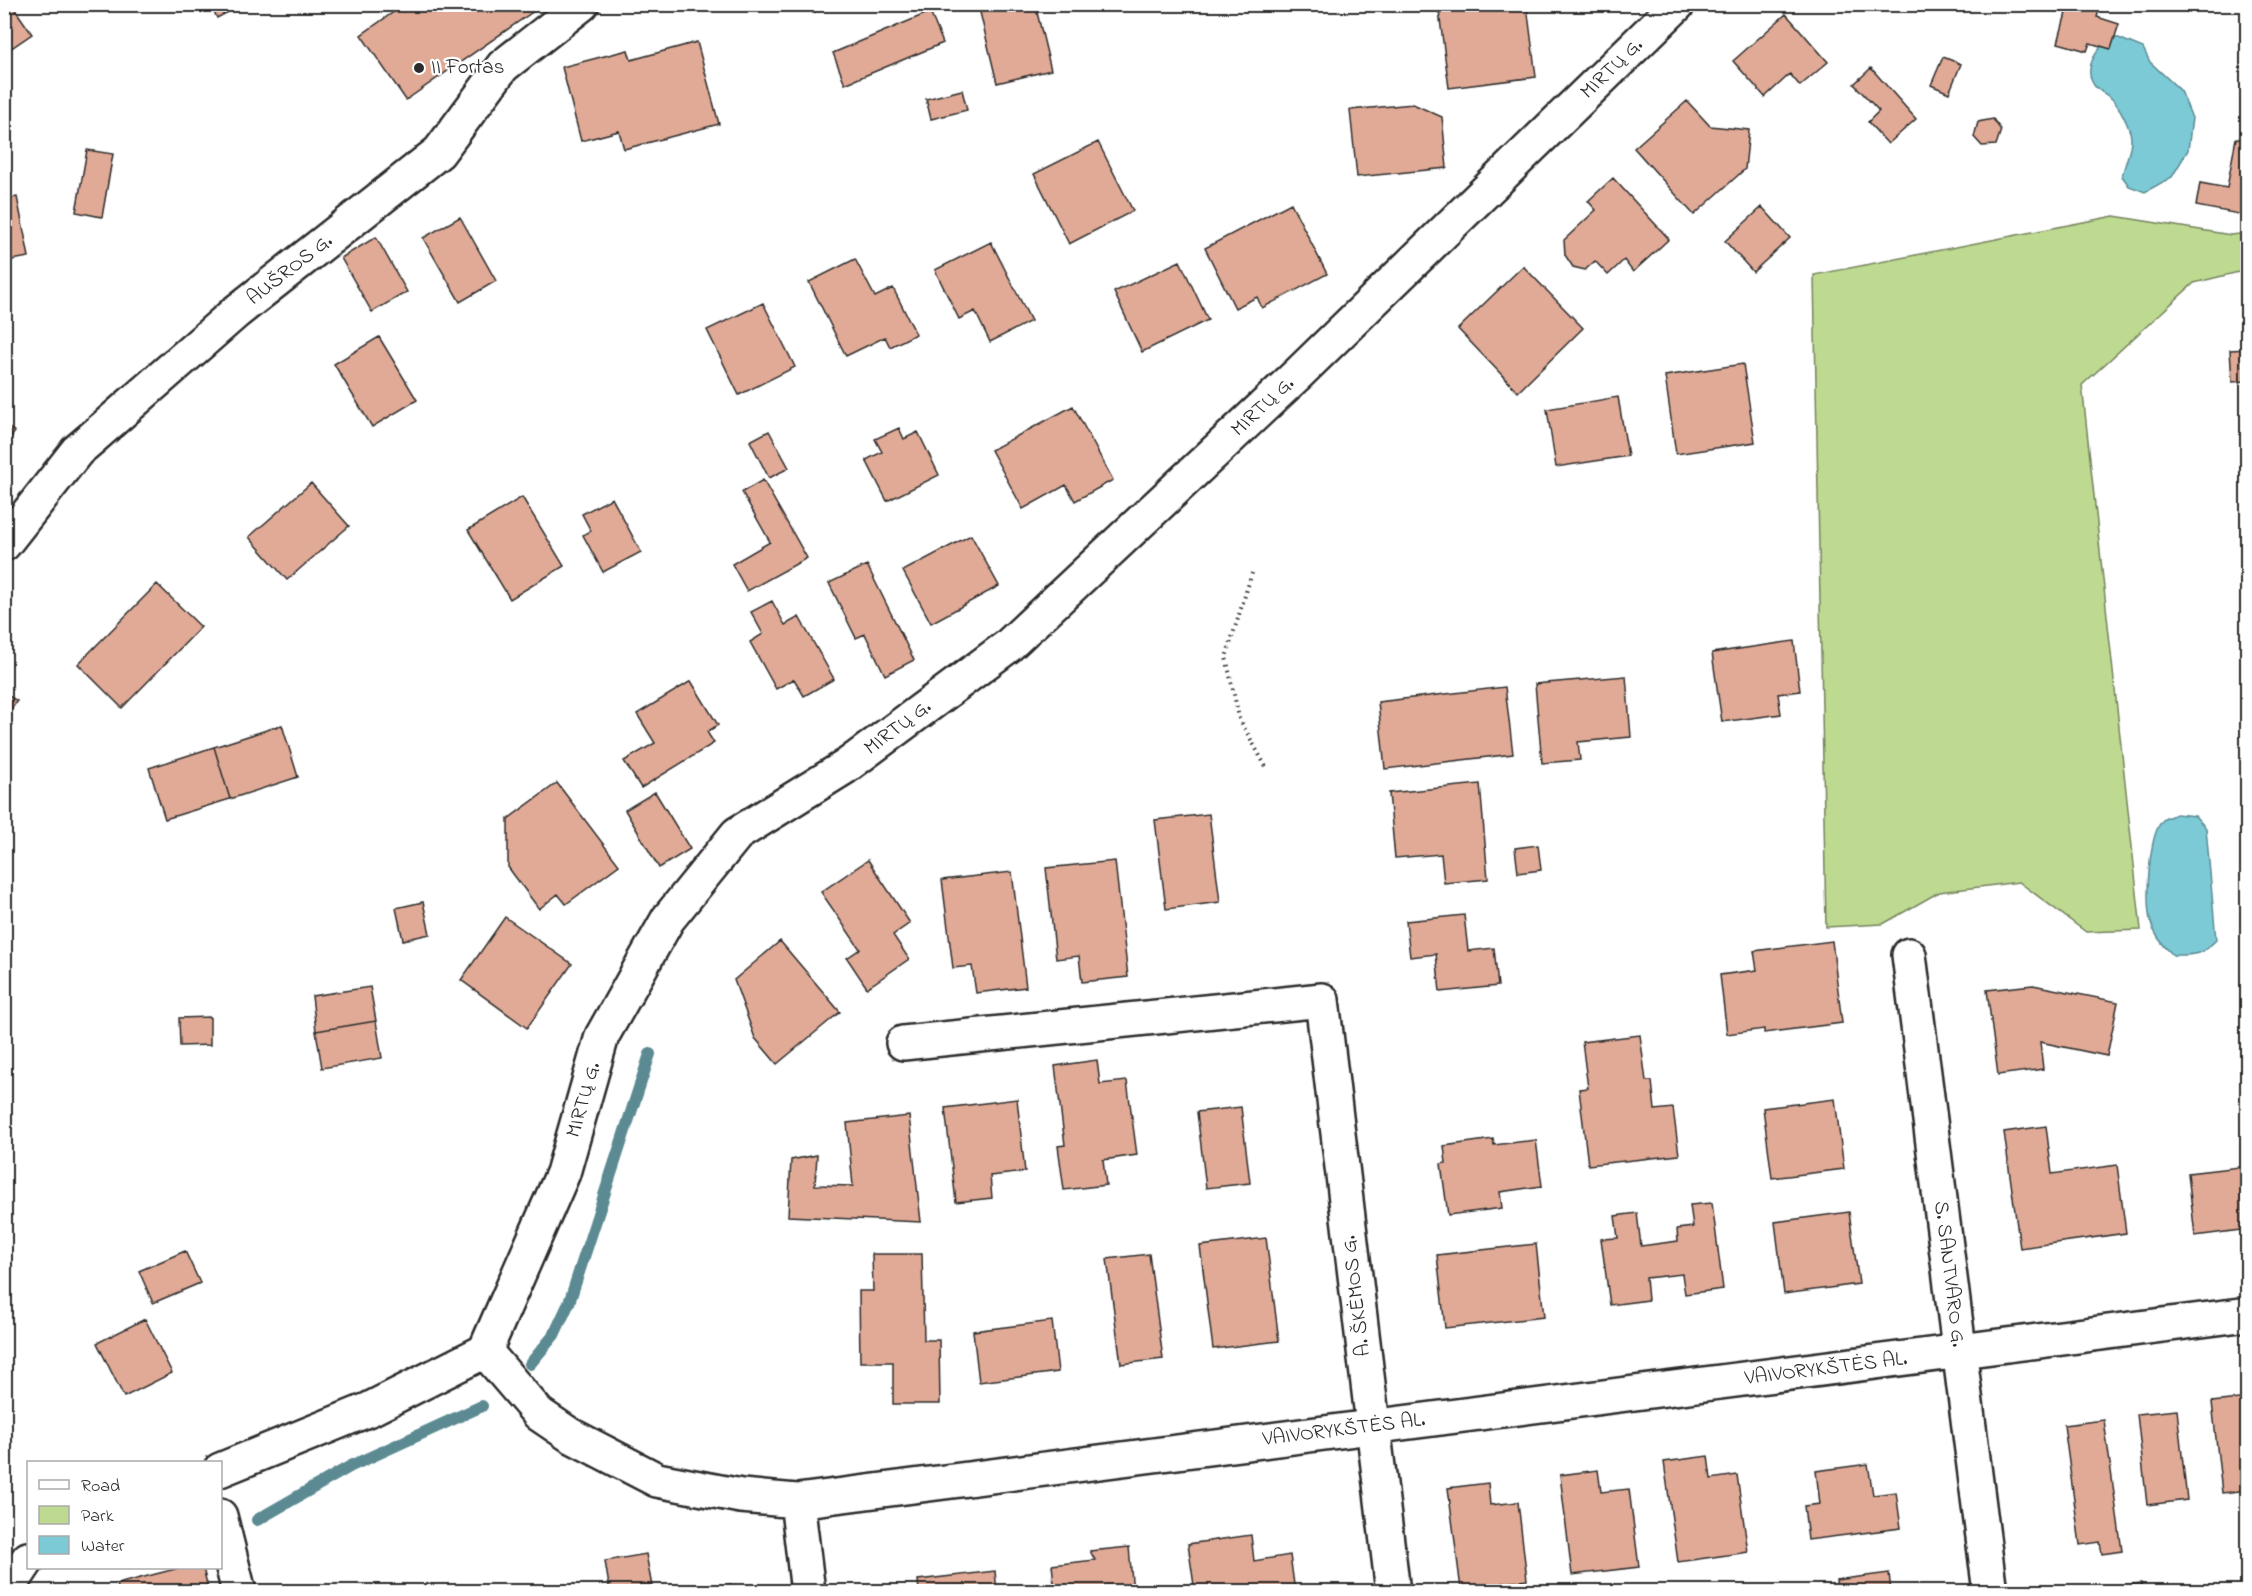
<svg xmlns="http://www.w3.org/2000/svg" width="2252" height="1596" font-family="'Indie Flower',sans-serif">
<rect width="100%" height="100%" fill="#fff"/>
<filter id="ink" filterUnits="userSpaceOnUse"><feTurbulence type="fractalNoise" baseFrequency=".0167" numOctaves="2"/><feDisplacementMap in="SourceGraphic" scale="12" xChannelSelector="R" yChannelSelector="G"/><feConvolveMatrix kernelMatrix="1 2 1 2 8 2 1 2 1" color-interpolation-filters="sRGB"/></filter>
<g filter="url(#ink)">
<path fill="#beda91" stroke="#74825e" stroke-width="1.5" d="M2114,216L2231,235L2248,233L2247,270L2194,283L2082,385L2141,930L2086,932L2019,882L1939,892L1883,924L1826,927L1814,275Z"/>
<path fill="#7bcad6" stroke="#5b8a92" stroke-width="1.5" d="M2116,37L2143,48L2150,62L2181,91L2192,118L2188,150L2172,177L2145,192L2129,186L2122,176C2125,163 2134,143 2130,132C2127,122 2119,106 2112,99C2107,94 2098,91 2094,85C2082,67 2099,43 2116,37Z
M2176,814L2195,816L2206,828L2216,940C2201,956 2193,955 2173,955C2162,945 2154,934 2150,920C2146,900 2148,834 2163,820C2166,817 2173,816 2176,814Z"/>
<g fill="none" stroke-linecap="round" stroke-linejoin="round">
<path stroke="#5b8a92" stroke-width="12" d="M530,1364L554,1335L569,1303L650,1054
M257,1520L351,1466L482,1406"/>
</g>
<path fill="#e0aa96" stroke="#2b2b2b" stroke-width="1.5" d="M210,4H243L217,18Z
M405,4H544L406,100L361,35Z
M809,4H829L813,13Z
M978,4H1035L1051,70L997,83Z
M1438,4H1484L1485,11L1527,6L1536,77L1449,88Z
M2007,4H2032L2030,11Z
M2036,4H2101L2097,17L2119,24L2111,49L2090,43L2087,51L2058,43L2066,13Z
M12,5L32,34L4,53V11Z
M930,12L943,43L845,84L833,53Z
M1786,14L1828,62L1800,86L1790,74L1765,97L1733,61Z
M697,42L719,124L624,149L619,131L581,141L562,67L628,50L631,60Z
M1943,57L1961,64L1949,93L1931,85Z
M1871,68L1916,119L1888,144L1868,122L1879,111L1854,84Z
M962,90L967,110L931,119L926,99Z
M1687,101L1710,126L1749,130L1745,169L1694,215L1634,148Z
M1413,104L1442,117L1447,168L1357,177L1350,110Z
M1993,119L2001,130L1996,145L1982,146L1974,137L1978,122Z
M2236,138L2248,140V197L2244,215L2196,206L2200,183L2227,188Z
M1098,142L1133,211L1069,244L1034,174Z
M87,150L113,154L102,217L76,212Z
M1613,178L1669,239L1633,272L1624,260L1608,275L1595,261L1585,270L1573,267L1565,255L1564,240L1596,210L1588,201Z
M17,197L29,257L6,261L4,199Z
M1291,203L1327,274L1262,308L1257,297L1235,308L1205,248Z
M1762,207L1790,238L1753,272L1725,241Z
M460,217L496,281L460,302L423,238Z
M376,237L407,292L372,312L341,258Z
M991,242L1031,321L990,342L975,311L959,319L935,270Z
M855,259L875,297L893,288L916,334L890,347L885,337L846,356L809,282Z
M1180,261L1208,320L1142,352L1114,292Z
M1523,266L1583,328L1518,392L1458,329Z
M763,303L795,367L739,395L707,330Z
M379,337L417,400L372,427L334,364Z
M2248,349V381L2232,382L2230,350Z
M1743,364L1755,442L1676,454L1665,376Z
M1618,397L1628,456L1556,467L1547,409Z
M1073,406L1113,480L1075,501L1066,485L1023,509L991,450Z
M4,425L15,432L4,446Z
M899,428L904,439L918,432L939,475L887,501L866,460L882,452L875,439Z
M769,431L789,468L769,478L750,441Z
M763,480L807,558L747,591L732,564L770,542L742,492Z
M311,483L349,526L287,580L249,537Z
M522,497L564,566L510,599L468,530Z
M612,498L641,552L603,572L583,535L591,531L582,514Z
M971,535L999,586L931,623L903,571Z
M867,565L914,660L885,675L865,634L856,638L829,583Z
M157,584L201,627L122,708L78,664Z
M772,601L785,625L799,617L834,679L804,696L794,679L776,689L750,642L763,634L751,612Z
M1794,641L1800,691L1778,694L1781,714L1722,722L1712,653Z
M1626,676L1631,737L1578,742L1580,760L1542,763L1535,684Z
M691,681L718,725L707,732L714,743L641,788L624,761L655,743L637,714Z
M1505,687L1513,754L1385,769L1378,702Z
M4,693L17,701L4,720Z
M282,725L298,777L230,799L214,747Z
M214,747L230,799L165,819L149,768Z
M557,783L619,865L566,904L558,894L539,909L508,867V819Z
M1480,784L1488,879L1444,883L1441,854L1395,858L1389,793Z
M655,792L690,849L659,868L625,810Z
M1209,814L1220,902L1166,909L1155,820Z
M1538,845L1541,870L1518,873L1515,848Z
M868,860L910,923L893,935L909,959L867,988L847,958L860,949L821,892Z
M1115,861L1128,977L1082,982L1079,956L1056,959L1046,868Z
M1012,872L1026,987L976,993L972,966L953,968L942,880Z
M423,902L430,934L403,940L396,908Z
M1464,915L1468,951L1494,948L1498,986L1440,992L1436,954L1410,957L1406,921Z
M505,917L572,964L527,1028L461,980Z
M780,941L840,1012L777,1064L755,1038L734,980Z
M1832,941L1842,1023L1764,1033V1029L1727,1034L1720,975L1757,970L1754,951Z
M2033,985L2118,1002L2107,1056L2040,1042L2043,1069L1998,1075L1987,990Z
M370,987L376,1021L316,1031L312,996Z
M210,1017V1045L180,1046L179,1018Z
M376,1021L382,1058L322,1068L316,1031Z
M1640,1035L1646,1081H1652L1655,1110L1673,1108L1679,1155L1588,1165L1579,1089L1588,1088L1582,1042Z
M1097,1060L1100,1084L1127,1081L1137,1155L1103,1160L1106,1185L1064,1190L1058,1146L1065,1145L1055,1066Z
M1017,1099L1025,1172L990,1176L992,1198L956,1202L945,1108Z
M1835,1099L1844,1169L1772,1178L1763,1108Z
M1241,1107L1250,1183L1206,1188L1197,1112Z
M909,1116L921,1222L788,1216L791,1160L817,1155L815,1185L853,1186L847,1123Z
M2046,1126L2052,1174L2117,1165L2126,1233L2020,1248L2004,1132Z
M1493,1139L1494,1145L1536,1140L1542,1186L1500,1192L1502,1208L1448,1215L1441,1164L1446,1163L1444,1146Z
M2248,1166V1229L2195,1236L2188,1173Z
M1712,1203L1723,1289L1685,1294L1682,1274L1646,1278L1648,1300L1610,1305L1601,1239L1618,1238L1615,1216L1637,1213L1641,1246L1678,1241L1677,1229L1693,1227L1690,1205Z
M1849,1212L1859,1284L1784,1294L1775,1222Z
M1266,1238L1279,1341L1213,1349L1200,1246Z
M1536,1244L1544,1317L1445,1328L1437,1255Z
M185,1251L200,1283L153,1303L139,1271Z
M872,1254H922L924,1340H939L940,1404H893V1362H860L859,1291H873Z
M1149,1254L1163,1359L1121,1364L1107,1259Z
M145,1319L172,1373L124,1397L97,1343Z
M1052,1321L1058,1372L979,1382L973,1331Z
M2248,1398V1490L2222,1493L2212,1402Z
M2177,1410L2187,1500L2147,1505L2137,1414Z
M2104,1420L2122,1551L2102,1554L2100,1542L2080,1545L2064,1425Z
M1708,1456L1711,1479L1737,1475L1748,1552L1678,1562L1664,1462Z
M1868,1464L1873,1495L1896,1492L1901,1528L1808,1540L1804,1506L1820,1504L1816,1471Z
M1598,1470L1601,1492L1629,1489L1639,1567L1572,1575L1560,1475Z
M1488,1483L1490,1505L1518,1502L1527,1580L1461,1589L1448,1488Z
M1251,1535L1254,1561L1290,1555L1295,1592H1195L1188,1544Z
M1129,1547L1133,1592H1055L1052,1565L1095,1560L1090,1551Z
M646,1554L653,1592H610L605,1561Z
M179,1568H203L209,1592H119L117,1584Z
M995,1571L997,1592H919L918,1580Z
M1889,1573L1891,1592H1837L1836,1580Z
M2141,1583L2142,1592H2083V1591Z
M731,1584L732,1592H678Z"/>
<g fill="none" stroke-linecap="round" stroke-linejoin="round">
<g stroke="#2b2b2b" stroke-width="38">
<path id="minor" d="M4,544L77,451L91,439L236,312L439,152L503,66L582,4
M1909,955L1990,1592
M903,1043L1322,1000L1393,1592
M485,1351L539,1414L570,1435L657,1480L741,1496L797,1501L2248,1314
M220,1470L370,1409L485,1351L563,1173L602,1036L668,919L737,834L845,767L1008,646L1299,373L1678,4
M797,1501L808,1592
M220,1516L239,1592
M6,1592L28,1559"/>
</g>
<path stroke="#2b2b2b" stroke-width="4" stroke-dasharray="1.5 4.5" stroke-linecap="butt" d="M1252,573L1226,657L1239,718L1267,769"/>
<use href="#minor" stroke="#fff" stroke-width="33"/>
</g>
</g>
<circle fill="#2b2b2b" stroke="#fff" stroke-width="2" cx="419" cy="68" r="6"/>
<g text-anchor="middle" dominant-baseline="central" stroke-width="4.5" stroke-linejoin="round" paint-order="stroke">
<g font-size="21" fill="#2b2b2b" stroke="#fff" text-anchor="start">
<text x="431" y="68">II Fortas</text>
</g>
<g font-size="21" fill="#2b2b2b" stroke="#fff">
<text transform="translate(1612 69) rotate(-44)">MIRTŲ G.</text>
<text transform="translate(290 270) rotate(-38)">AUŠROS G.</text>
<text transform="translate(1263 407) rotate(-43)">MIRTŲ G.</text>
<text transform="translate(898 728) rotate(-37)">MIRTŲ G.</text>
<text transform="translate(584 1100) rotate(-74)">MIRTŲ G.</text>
<text transform="translate(1949 1274) rotate(83)">S. SANTVARO G.</text>
<text transform="translate(1357 1296) rotate(-97)">A. ŠKĖMOS G.</text>
<text transform="translate(1826 1369) rotate(-7)">VAIVORYKŠTĖS AL.</text>
<text transform="translate(1344 1430) rotate(-7)">VAIVORYKŠTĖS AL.</text>
</g>
</g>
<rect width="2252" height="1596" fill="none" stroke="#fff" stroke-width="24"/>
<rect x="12" y="12" width="2228" height="1572" fill="none" stroke="#2b2b2b" stroke-width="2" filter="url(#ink)"/>
<rect x="27" y="1461" width="195" height="108" fill="#ffffff" stroke="#aaaaaa" stroke-width="1.5"/>
<rect x="39" y="1480" width="30" height="9" fill="#ffffff" stroke="#aaaaaa" stroke-width="1.5"/>
<text x="81" y="1491" font-size="18" fill="#2b2b2b">Road</text>
<rect x="39" y="1506" width="30" height="18" fill="#beda91" stroke="#aaaaaa" stroke-width="1.5"/>
<text x="81" y="1521" font-size="18" fill="#2b2b2b">Park</text>
<rect x="39" y="1536" width="30" height="18" fill="#7bcad6" stroke="#aaaaaa" stroke-width="1.5"/>
<text x="81" y="1551" font-size="18" fill="#2b2b2b">Water</text>
</svg>
